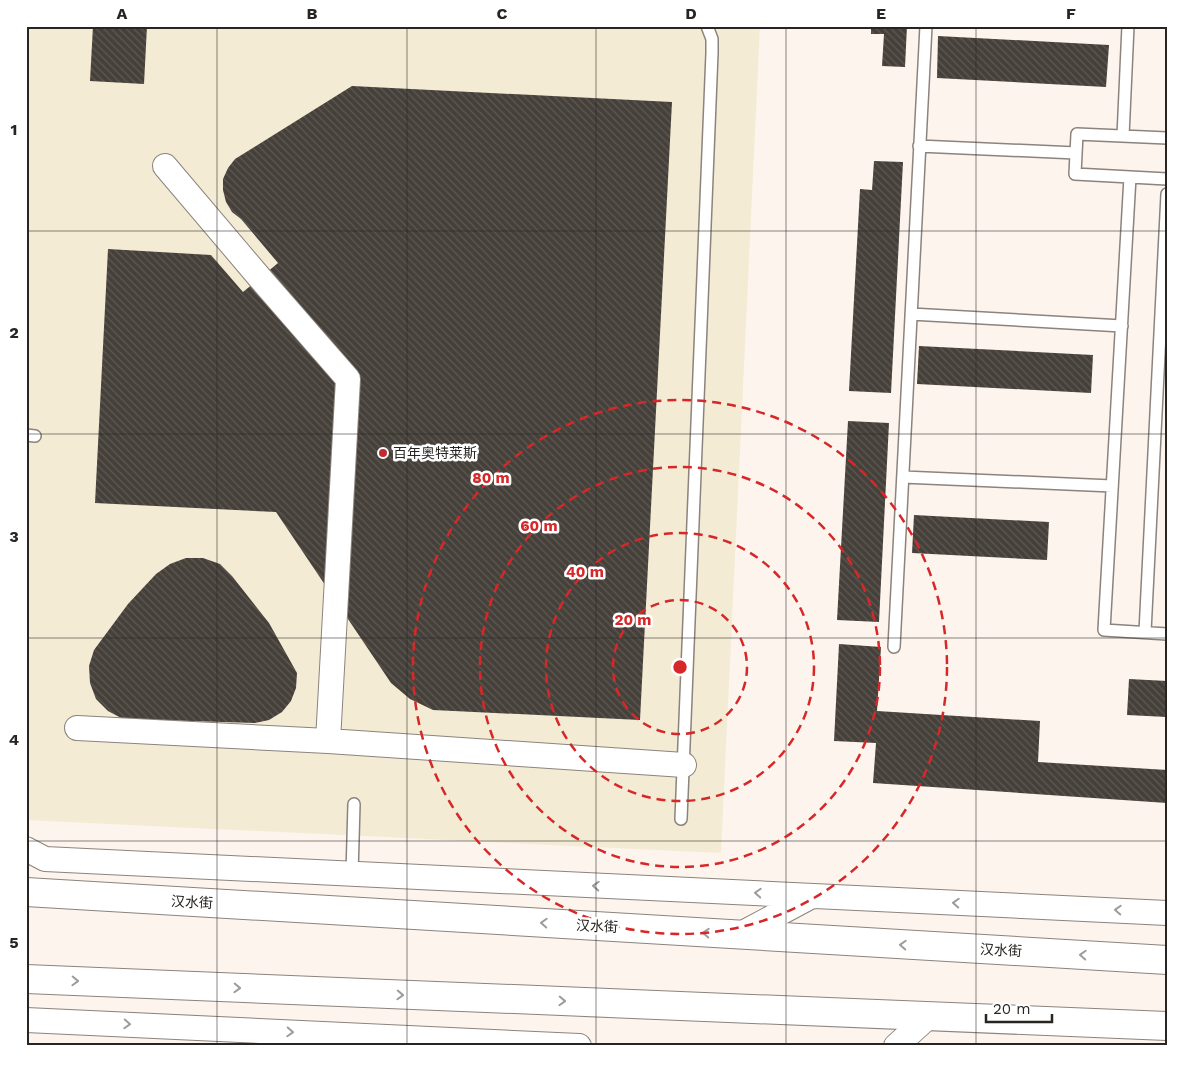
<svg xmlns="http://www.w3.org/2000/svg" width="1193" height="1072" font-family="'Work Sans','Noto Sans SC',sans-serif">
<defs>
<pattern id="building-back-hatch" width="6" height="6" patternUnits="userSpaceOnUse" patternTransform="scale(1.25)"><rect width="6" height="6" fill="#46403a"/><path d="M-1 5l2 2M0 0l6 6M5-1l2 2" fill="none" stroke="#5e5954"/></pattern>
</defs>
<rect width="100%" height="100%" fill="#fdf4ed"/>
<path fill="#f4ebd5" d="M29,26H760L721,853L26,820V87Z"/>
<path fill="url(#building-back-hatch)" d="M93,26H147L144,84L90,81Z
M871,26H907L905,67L882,66L884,34H871Z
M938,36L1109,45L1106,87L937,78Z
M352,86L672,102L640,720L433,710L410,699L391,683L276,512L95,503L108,249L211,255L243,292L278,263L241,219L232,212L226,202L223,190V179L228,168L235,159Z
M874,161L903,162L891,393L849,391L860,189L872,190Z
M919,346L1093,355L1091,393L917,384Z
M848,421L889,423L879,622L837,620Z
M914,515L1049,522L1047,560L912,553Z
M186,558H203L220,564L232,576L269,623L297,673L296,688L291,701L282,712L269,720L255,723L123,719L108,711L96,699L90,683L89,666L94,650L128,604L156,574L170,564Z
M839,644L881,647L877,711L1040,721L1038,762L1167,770V803L873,783L876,743L834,741Z
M1129,679L1167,681V717L1127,715Z"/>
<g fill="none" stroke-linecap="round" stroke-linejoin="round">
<g stroke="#8b837d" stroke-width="14">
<path id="lane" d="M1123,136L1128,26
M1167,138L1077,134L1075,174L1167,179
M919,146L1076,153
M1130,177L1104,630L1167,634
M911,314L1122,326
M26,435L35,436
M903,477L1112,486
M1145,632L1167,194
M894,647L926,26
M681,819L712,53V39L707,26
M352,874L354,804"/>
</g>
<g stroke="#8b837d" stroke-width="26">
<path id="street" d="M165,166L260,278L348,379L328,741
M77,728L328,741L684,765
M26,849L45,859L1167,913
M739,935L812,896
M26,1020L579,1046
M896,1046L929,1016"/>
</g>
<g stroke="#8b837d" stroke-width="30">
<path id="secondary" d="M26,892L1167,960
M26,979L1167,1026"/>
</g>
<use href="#lane" stroke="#fff" stroke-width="11"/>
<use href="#street" stroke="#fff" stroke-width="24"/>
<use href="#secondary" stroke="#fff" stroke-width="28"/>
</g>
<defs><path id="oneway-chevron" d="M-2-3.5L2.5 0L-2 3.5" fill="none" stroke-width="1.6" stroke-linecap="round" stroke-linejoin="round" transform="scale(1.25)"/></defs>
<g stroke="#9e9c9b">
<use href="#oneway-chevron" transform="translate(596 886) rotate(-177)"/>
<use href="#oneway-chevron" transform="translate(758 893) rotate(-177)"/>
<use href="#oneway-chevron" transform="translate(956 903) rotate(-177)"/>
<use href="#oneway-chevron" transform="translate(1118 910) rotate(-177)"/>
<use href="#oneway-chevron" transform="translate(544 923) rotate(-177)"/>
<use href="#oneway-chevron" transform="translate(706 933) rotate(-177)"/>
<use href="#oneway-chevron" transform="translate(903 945) rotate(-177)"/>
<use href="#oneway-chevron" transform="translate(1083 955) rotate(-177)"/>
<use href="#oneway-chevron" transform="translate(75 981) rotate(2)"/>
<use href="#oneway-chevron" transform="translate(237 988) rotate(2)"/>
<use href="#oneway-chevron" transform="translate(400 995) rotate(2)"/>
<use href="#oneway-chevron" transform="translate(562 1001) rotate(2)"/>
<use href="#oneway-chevron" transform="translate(127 1024) rotate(3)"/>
<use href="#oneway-chevron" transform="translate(290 1032) rotate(3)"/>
</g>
<path fill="none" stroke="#272421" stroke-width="1" stroke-opacity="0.55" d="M217,26V1046M407,26V1046M596,26V1046M786,26V1046M976,26V1046M26,231H1167M26,434H1167M26,638H1167M26,841H1167"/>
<g fill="none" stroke="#d62828" stroke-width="2.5" stroke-dasharray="9 6">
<circle cx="680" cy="667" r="67"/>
<circle cx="680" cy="667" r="134"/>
<circle cx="680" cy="667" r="200"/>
<circle cx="680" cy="667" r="267"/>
</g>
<circle fill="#bc2c32" stroke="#fff" stroke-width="2" cx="383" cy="453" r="5"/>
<g text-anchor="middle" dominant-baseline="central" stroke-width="5" stroke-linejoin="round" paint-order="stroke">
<g font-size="14" fill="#272421" stroke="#fff" text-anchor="start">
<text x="393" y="453">百年奥特莱斯</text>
</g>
<g font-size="14" fill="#272421" stroke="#fff">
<text transform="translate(192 902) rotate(3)">汉水街</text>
<text transform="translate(597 926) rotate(3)">汉水街</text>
<text transform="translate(1001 950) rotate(3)">汉水街</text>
</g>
</g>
<circle cx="680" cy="667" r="8" fill="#d62828" stroke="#fff" stroke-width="2.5"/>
<g font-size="15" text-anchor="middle" font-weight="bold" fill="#d62828" stroke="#fff" stroke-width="5" stroke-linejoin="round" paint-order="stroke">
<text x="491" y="483">80 m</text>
<text x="539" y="531">60 m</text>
<text x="585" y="577">40 m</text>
<text x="633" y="625">20 m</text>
</g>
<rect width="1193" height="1072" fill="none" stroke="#ffffff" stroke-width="55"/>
<path d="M986 1014v8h66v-8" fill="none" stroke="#272421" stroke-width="2.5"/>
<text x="993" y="1014" font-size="15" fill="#272421" stroke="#ffffff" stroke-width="4" paint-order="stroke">20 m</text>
<rect x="28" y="28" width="1138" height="1016" fill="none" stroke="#272421" stroke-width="2"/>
<g font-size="16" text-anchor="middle" font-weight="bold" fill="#272421">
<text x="122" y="19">A</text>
<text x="312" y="19">B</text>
<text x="502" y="19">C</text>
<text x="691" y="19">D</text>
<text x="881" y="19">E</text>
<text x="1071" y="19">F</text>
<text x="14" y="135">1</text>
<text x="14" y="338">2</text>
<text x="14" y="542">3</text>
<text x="14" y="745">4</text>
<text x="14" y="948">5</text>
</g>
</svg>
